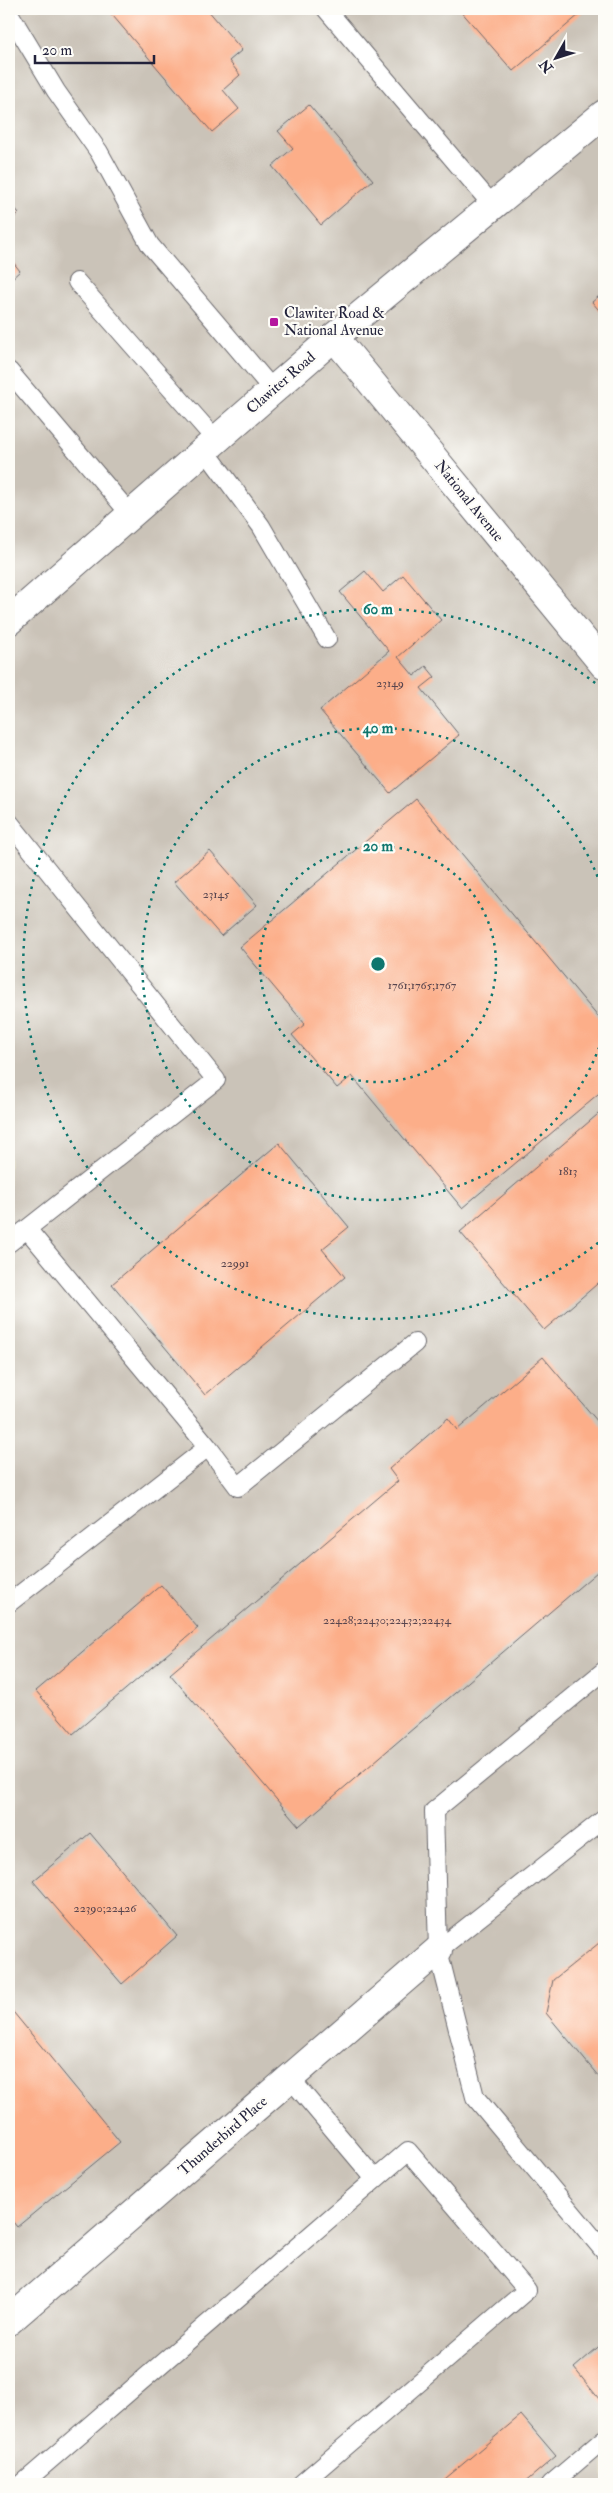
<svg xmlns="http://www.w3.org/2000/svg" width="613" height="2493" font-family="'IM FELL Double Pica',serif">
<rect width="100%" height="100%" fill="#fdfcf7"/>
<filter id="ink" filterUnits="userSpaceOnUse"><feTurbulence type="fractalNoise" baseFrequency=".02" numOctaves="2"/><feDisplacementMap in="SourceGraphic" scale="10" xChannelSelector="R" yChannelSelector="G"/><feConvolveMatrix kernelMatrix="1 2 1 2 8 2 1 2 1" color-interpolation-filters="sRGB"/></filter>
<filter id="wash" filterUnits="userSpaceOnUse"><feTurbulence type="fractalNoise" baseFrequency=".0096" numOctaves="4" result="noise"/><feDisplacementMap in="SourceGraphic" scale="20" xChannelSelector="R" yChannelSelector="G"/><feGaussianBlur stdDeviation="1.12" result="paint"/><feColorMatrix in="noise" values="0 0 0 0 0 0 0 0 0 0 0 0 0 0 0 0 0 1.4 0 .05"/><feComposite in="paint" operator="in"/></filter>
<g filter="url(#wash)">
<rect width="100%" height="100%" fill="#e9e3c2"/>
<path fill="#cac3b8" d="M9,9H604V2484H9Z"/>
<g id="blocks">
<path fill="#fcae89" d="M107,9H207L242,50L229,61L240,75L223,90L239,109L212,132Z
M459,9H586L513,71Z
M309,105L373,180L321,225L272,166L293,148L278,131Z
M9,201L19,213L9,222Z
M9,257L20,271L9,281Z
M604,292V316L592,302Z
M365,571L383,592L403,575L441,620L398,657L414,676L426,666L435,677L421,688L459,735L390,793L320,710L389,651L340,592Z
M416,799L604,1024V1089L462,1208L352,1076L337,1088L292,1035L305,1024L240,947Z
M210,851L257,905L221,936L174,882Z
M604,1109V1278L544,1330L460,1232Z
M279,1143L349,1227L322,1249L345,1277L205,1395L112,1284Z
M543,1357L604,1429V1566L299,1826L170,1674L398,1481L389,1469L448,1418L457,1430Z
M161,1585L198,1628L73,1734L36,1691Z
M90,1833L177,1936L122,1984L33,1881Z
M604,1939V2083L546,2013L553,1980Z
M9,2007L120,2142L17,2227L9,2217Z
M604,2342V2405L574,2368Z
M521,2415L556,2456L523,2484H439Z"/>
</g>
</g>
<g filter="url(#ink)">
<use href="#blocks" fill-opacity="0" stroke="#68666a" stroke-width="1"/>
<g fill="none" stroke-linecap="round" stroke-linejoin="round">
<g stroke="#68666a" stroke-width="20">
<path id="lane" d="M326,9L493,206
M9,13L56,91L99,152L150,245L273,390
M77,282L216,440
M9,371L131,515
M205,450L261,526L327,639
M9,822L216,1080L9,1243
M208,1447L238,1487L415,1343
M9,1603L208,1447L27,1229
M604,1671L434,1811L438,1950L475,2097L604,2251
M438,1950L604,1819
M290,2078L375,2179
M22,2484L408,2151L527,2290L301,2484
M551,2484L604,2439"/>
</g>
<g stroke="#68666a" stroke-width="30">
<path id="street" d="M334,337L604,665
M9,2321L438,1950"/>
</g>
<g stroke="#68666a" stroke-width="30">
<path id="secondary" d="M9,621L334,337L604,114"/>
</g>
<use href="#lane" stroke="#fff" stroke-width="18"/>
<use href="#street" stroke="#fff" stroke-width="28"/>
<use href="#secondary" stroke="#fff" stroke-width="28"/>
</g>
</g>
<g fill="none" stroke="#0f766e" stroke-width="2.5" stroke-dasharray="2.5 5">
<circle cx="378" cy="964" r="118"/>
<path d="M604 1033A236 236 0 1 1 604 895"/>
<path d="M604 1238A355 355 0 1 1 604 690"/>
</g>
<rect fill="#b5179e" stroke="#fdfcf7" stroke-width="2" x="269" y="317" width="10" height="10" rx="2.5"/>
<g text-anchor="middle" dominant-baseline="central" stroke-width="4.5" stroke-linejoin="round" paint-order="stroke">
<g font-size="12" fill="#58454e">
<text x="390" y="683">23149</text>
<text x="216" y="894">23145</text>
<text x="422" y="985">1761;1765;1767</text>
<text x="568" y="1171">1813</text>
<text x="235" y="1263">22991</text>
<text x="387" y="1620">22428;22430;22432;22434</text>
<text x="105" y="1908">22390;22426</text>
</g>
<g font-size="15" fill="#22223b" stroke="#fdfcf7" text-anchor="start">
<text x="284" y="313">Clawiter Road &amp;<tspan x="284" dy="17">National Avenue</tspan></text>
</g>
<g font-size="15" fill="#22223b" stroke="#fdfcf7">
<text transform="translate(281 383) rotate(-41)">Clawiter Road</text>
<text transform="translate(469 501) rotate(51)">National Avenue</text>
<text transform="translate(223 2136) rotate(-41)">Thunderbird Place</text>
</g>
</g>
<circle cx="378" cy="964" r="8" fill="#0f766e" stroke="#fdfcf7" stroke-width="2.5"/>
<g font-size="15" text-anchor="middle" font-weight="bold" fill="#0f766e" stroke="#fdfcf7" stroke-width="4.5" stroke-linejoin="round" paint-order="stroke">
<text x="378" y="614">60 m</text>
<text x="378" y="733">40 m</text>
<text x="378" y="851">20 m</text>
</g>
<rect width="613" height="2493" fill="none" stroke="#fdfcf7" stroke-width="30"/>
<g transform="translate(556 58) rotate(231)" stroke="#fdfcf7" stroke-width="4" paint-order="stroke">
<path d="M0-4L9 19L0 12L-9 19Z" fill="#22223b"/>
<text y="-8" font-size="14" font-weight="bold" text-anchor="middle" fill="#22223b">N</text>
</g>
<path d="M35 55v8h119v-8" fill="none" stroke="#22223b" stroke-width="2.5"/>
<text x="42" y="55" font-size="15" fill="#22223b" stroke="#fdfcf7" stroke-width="4" paint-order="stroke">20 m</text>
</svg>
